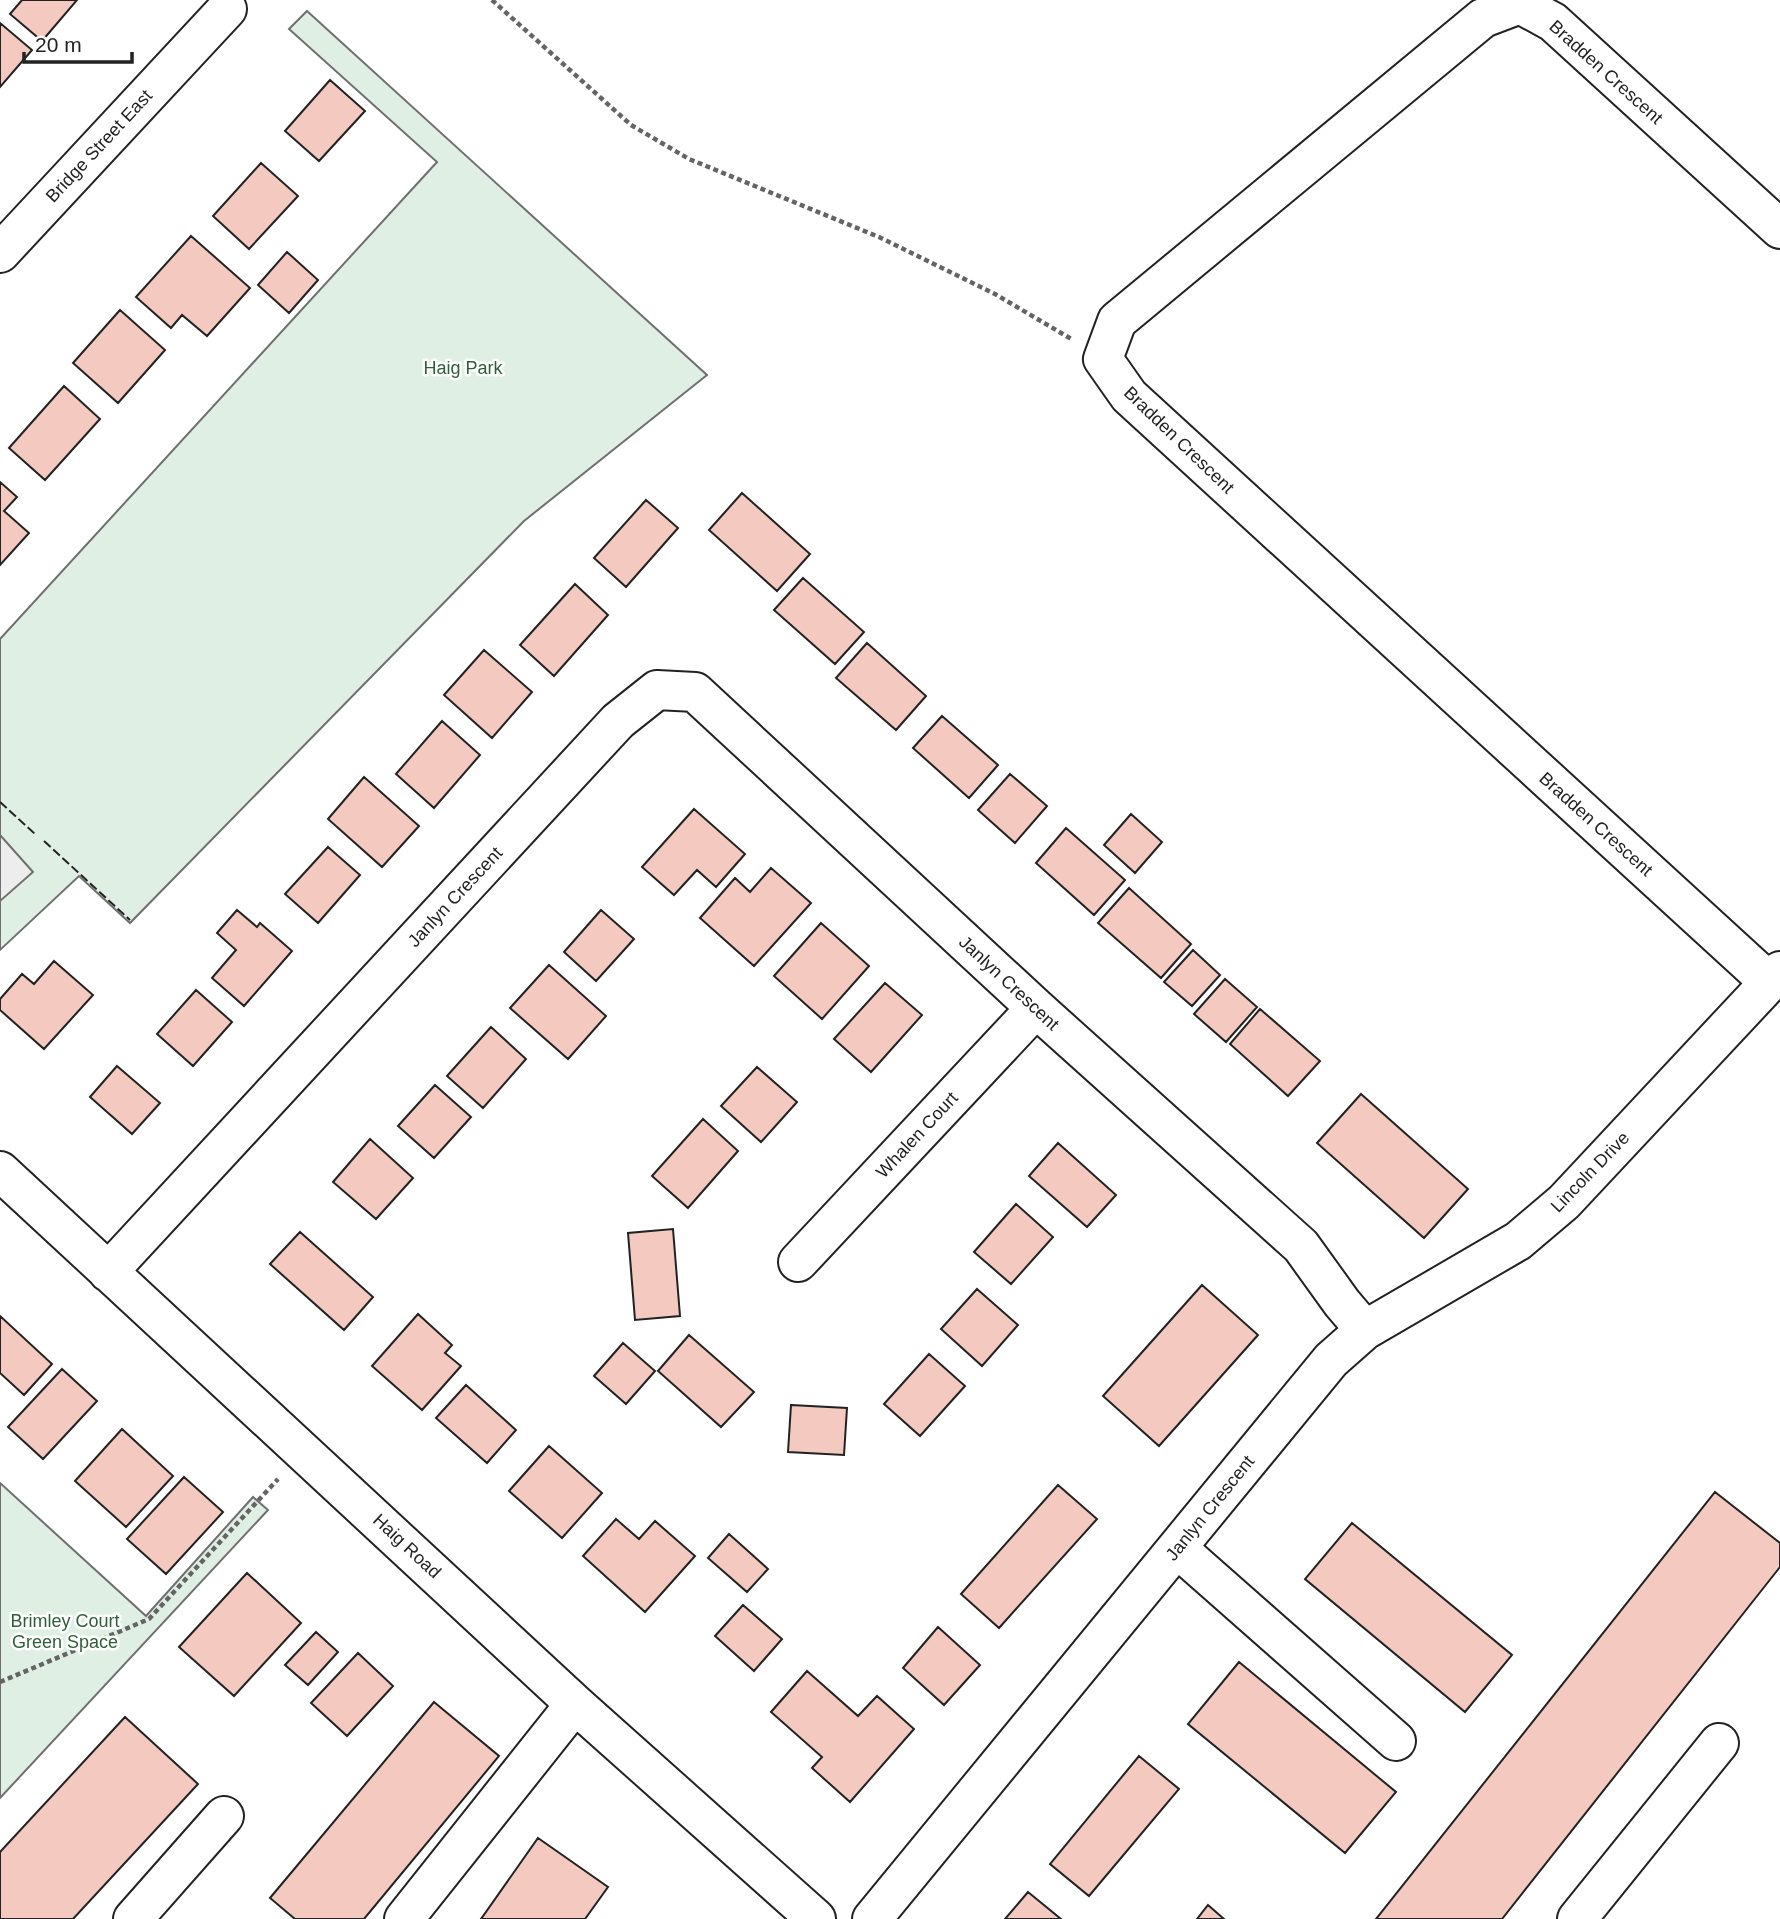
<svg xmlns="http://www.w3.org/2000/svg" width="1780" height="1919" font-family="Helvetica,sans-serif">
<rect width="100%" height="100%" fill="#fff"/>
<path fill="#e0efe3" stroke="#6f6f6f" stroke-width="2" d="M307,11L707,375L524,521L130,923L79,876L0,950V639L437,162L289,29Z
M0,1483L146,1616L253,1497L268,1510L0,1798Z"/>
<path fill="#ededed" stroke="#6f6f6f" stroke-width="2" d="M0,835L33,872L0,901Z"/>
<path fill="#f3c9c0" stroke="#222" stroke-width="2" d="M22,0H77L42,41L10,14Z
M0,23L32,50L0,87Z
M330,80L365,111L319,161L285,131Z
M261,163L298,196L249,249L213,216Z
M191,236L250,288L207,336L182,315L171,328L136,297Z
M287,252L318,280L289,313L258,285Z
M120,310L165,350L118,403L73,363Z
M64,386L100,419L45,480L9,448Z
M0,482L17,497L4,511L29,533L0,565Z
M742,493L810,554L777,591L709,530Z
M646,500L678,528L626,587L594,558Z
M803,578L864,632L835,664L774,610Z
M575,584L608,615L554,676L520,645Z
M867,643L926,696L896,730L836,678Z
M484,650L532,692L492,738L444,695Z
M942,716L998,765L969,798L913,748Z
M442,721L480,755L434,808L396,774Z
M1010,774L1047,806L1015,843L978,810Z
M364,777L419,826L382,867L328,819Z
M694,809L745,854L716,887L697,870L674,895L642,867Z
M1131,814L1162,842L1135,873L1104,845Z
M1066,828L1125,880L1094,915L1036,863Z
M328,847L360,875L318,923L285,894Z
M771,868L811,903L754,966L700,918L735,878L750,892Z
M1129,888L1191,944L1161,978L1098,923Z
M237,910L257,927L260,923L292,951L244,1006L212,978L236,950L217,933Z
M601,910L634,939L596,981L564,952Z
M821,923L869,966L822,1019L774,976Z
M1193,950L1220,975L1192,1006L1164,982Z
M54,961L93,995L44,1049L0,1010V999L22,974L34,984Z
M549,965L606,1016L568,1059L510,1008Z
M1225,979L1257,1007L1226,1042L1194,1014Z
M885,983L922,1015L871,1072L834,1039Z
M196,990L232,1022L193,1066L157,1034Z
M1260,1009L1320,1061L1288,1096L1230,1044Z
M491,1027L526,1059L483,1108L447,1076Z
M117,1066L160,1103L132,1134L90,1097Z
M757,1067L797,1102L761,1142L721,1106Z
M435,1085L471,1117L434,1158L398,1126Z
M1361,1094L1468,1189L1424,1238L1317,1143Z
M703,1119L738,1151L688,1208L652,1176Z
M370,1139L413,1178L376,1219L333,1182Z
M1058,1143L1116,1195L1087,1227L1029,1176Z
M1016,1204L1053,1237L1011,1284L974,1252Z
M673,1229L680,1316L635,1320L628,1233Z
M300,1232L373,1297L344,1330L270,1264Z
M1202,1285L1258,1335L1159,1446L1103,1396Z
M977,1289L1018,1325L982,1366L941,1329Z
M418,1314L452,1345L445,1353L461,1366L422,1410L372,1366Z
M0,1316L52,1364L24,1395L0,1373Z
M689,1335L754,1392L721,1427L658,1371Z
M623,1343L655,1371L626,1404L594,1376Z
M929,1354L965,1386L920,1436L884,1404Z
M62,1369L97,1401L43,1459L8,1427Z
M466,1385L516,1430L487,1463L436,1418Z
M791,1405L847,1408L844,1455L788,1452Z
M122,1429L173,1476L126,1527L75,1481Z
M549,1446L602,1493L562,1538L509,1491Z
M184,1477L223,1512L166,1574L127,1539Z
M1058,1485L1097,1519L999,1628L961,1594Z
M1715,1492L1780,1543V1567L1502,1919H1376Z
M616,1519L639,1539L655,1521L695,1556L645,1612L583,1556Z
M1352,1523L1512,1655L1465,1712L1305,1579Z
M729,1534L768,1569L747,1592L708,1558Z
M247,1573L301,1623L234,1696L179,1647Z
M743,1605L782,1639L754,1671L715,1636Z
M938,1627L980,1665L944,1705L903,1668Z
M316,1632L338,1652L308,1685L285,1665Z
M358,1653L393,1686L347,1736L311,1703Z
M1239,1662L1396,1792L1345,1853L1188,1724Z
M807,1671L858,1716L877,1696L914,1729L850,1802L812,1768L822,1757L771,1712Z
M434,1702L499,1756L364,1919H295L270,1898Z
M125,1717L198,1784L73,1919H0V1852Z
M1139,1756L1179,1789L1089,1896L1050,1864Z
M538,1838L608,1887L585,1919H481Z
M1028,1892L1061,1919H1005Z
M1208,1905L1224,1919H1197Z"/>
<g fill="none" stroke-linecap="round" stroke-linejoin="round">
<g stroke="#222" stroke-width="42">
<path id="minor" d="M0,253L227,9
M1769,982L1129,396L1103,359L1117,321L1483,18L1520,4L1553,22L1780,229
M0,1171L575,1704L816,1919
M798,1262L1036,1008
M108,1272L618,721L657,690L695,692L1036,1008L1301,1246L1342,1303L1365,1330L1331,1360L872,1919
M1365,1330L1518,1241L1564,1202L1780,971
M1177,1548L1396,1741
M133,1919L224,1816
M404,1919L575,1704
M1577,1919L1719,1743"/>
</g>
<path stroke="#646464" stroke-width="4.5" stroke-dasharray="5 3.5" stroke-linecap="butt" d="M492,0L631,125L689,159L879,237L995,294L1073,340
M0,1682L149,1619L278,1479"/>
<use href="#minor" stroke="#fff" stroke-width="38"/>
<path stroke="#222" stroke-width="2" stroke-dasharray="9 3.5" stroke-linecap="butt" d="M0,802L35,834
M44,841L130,920"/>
</g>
<g text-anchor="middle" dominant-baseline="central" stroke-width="5" stroke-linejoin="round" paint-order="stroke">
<g font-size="18" fill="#222" stroke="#fff">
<text transform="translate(1606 72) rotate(42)">Bradden Crescent</text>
<text transform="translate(99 146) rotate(-47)">Bridge Street East</text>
<text transform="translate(1179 440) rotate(44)">Bradden Crescent</text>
<text transform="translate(1596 824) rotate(42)">Bradden Crescent</text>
<text transform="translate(455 897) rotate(-47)">Janlyn Crescent</text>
<text transform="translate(1009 983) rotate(43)">Janlyn Crescent</text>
<text transform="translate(917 1135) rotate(-47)">Whalen Court</text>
<text transform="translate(1590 1172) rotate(-46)">Lincoln Drive</text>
<text transform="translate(1210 1508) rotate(-51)">Janlyn Crescent</text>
<text transform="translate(407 1546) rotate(43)">Haig Road</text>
</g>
<g font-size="18" fill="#2f5e38" stroke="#fff">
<text x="463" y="368">Haig Park</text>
<text x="65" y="1621">Brimley Court<tspan x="65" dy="21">Green Space</tspan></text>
</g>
</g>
<path d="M24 52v10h108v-10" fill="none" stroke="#222222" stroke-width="3.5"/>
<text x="35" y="52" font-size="21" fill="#222222" stroke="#ffffff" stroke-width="5" paint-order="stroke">20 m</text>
</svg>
